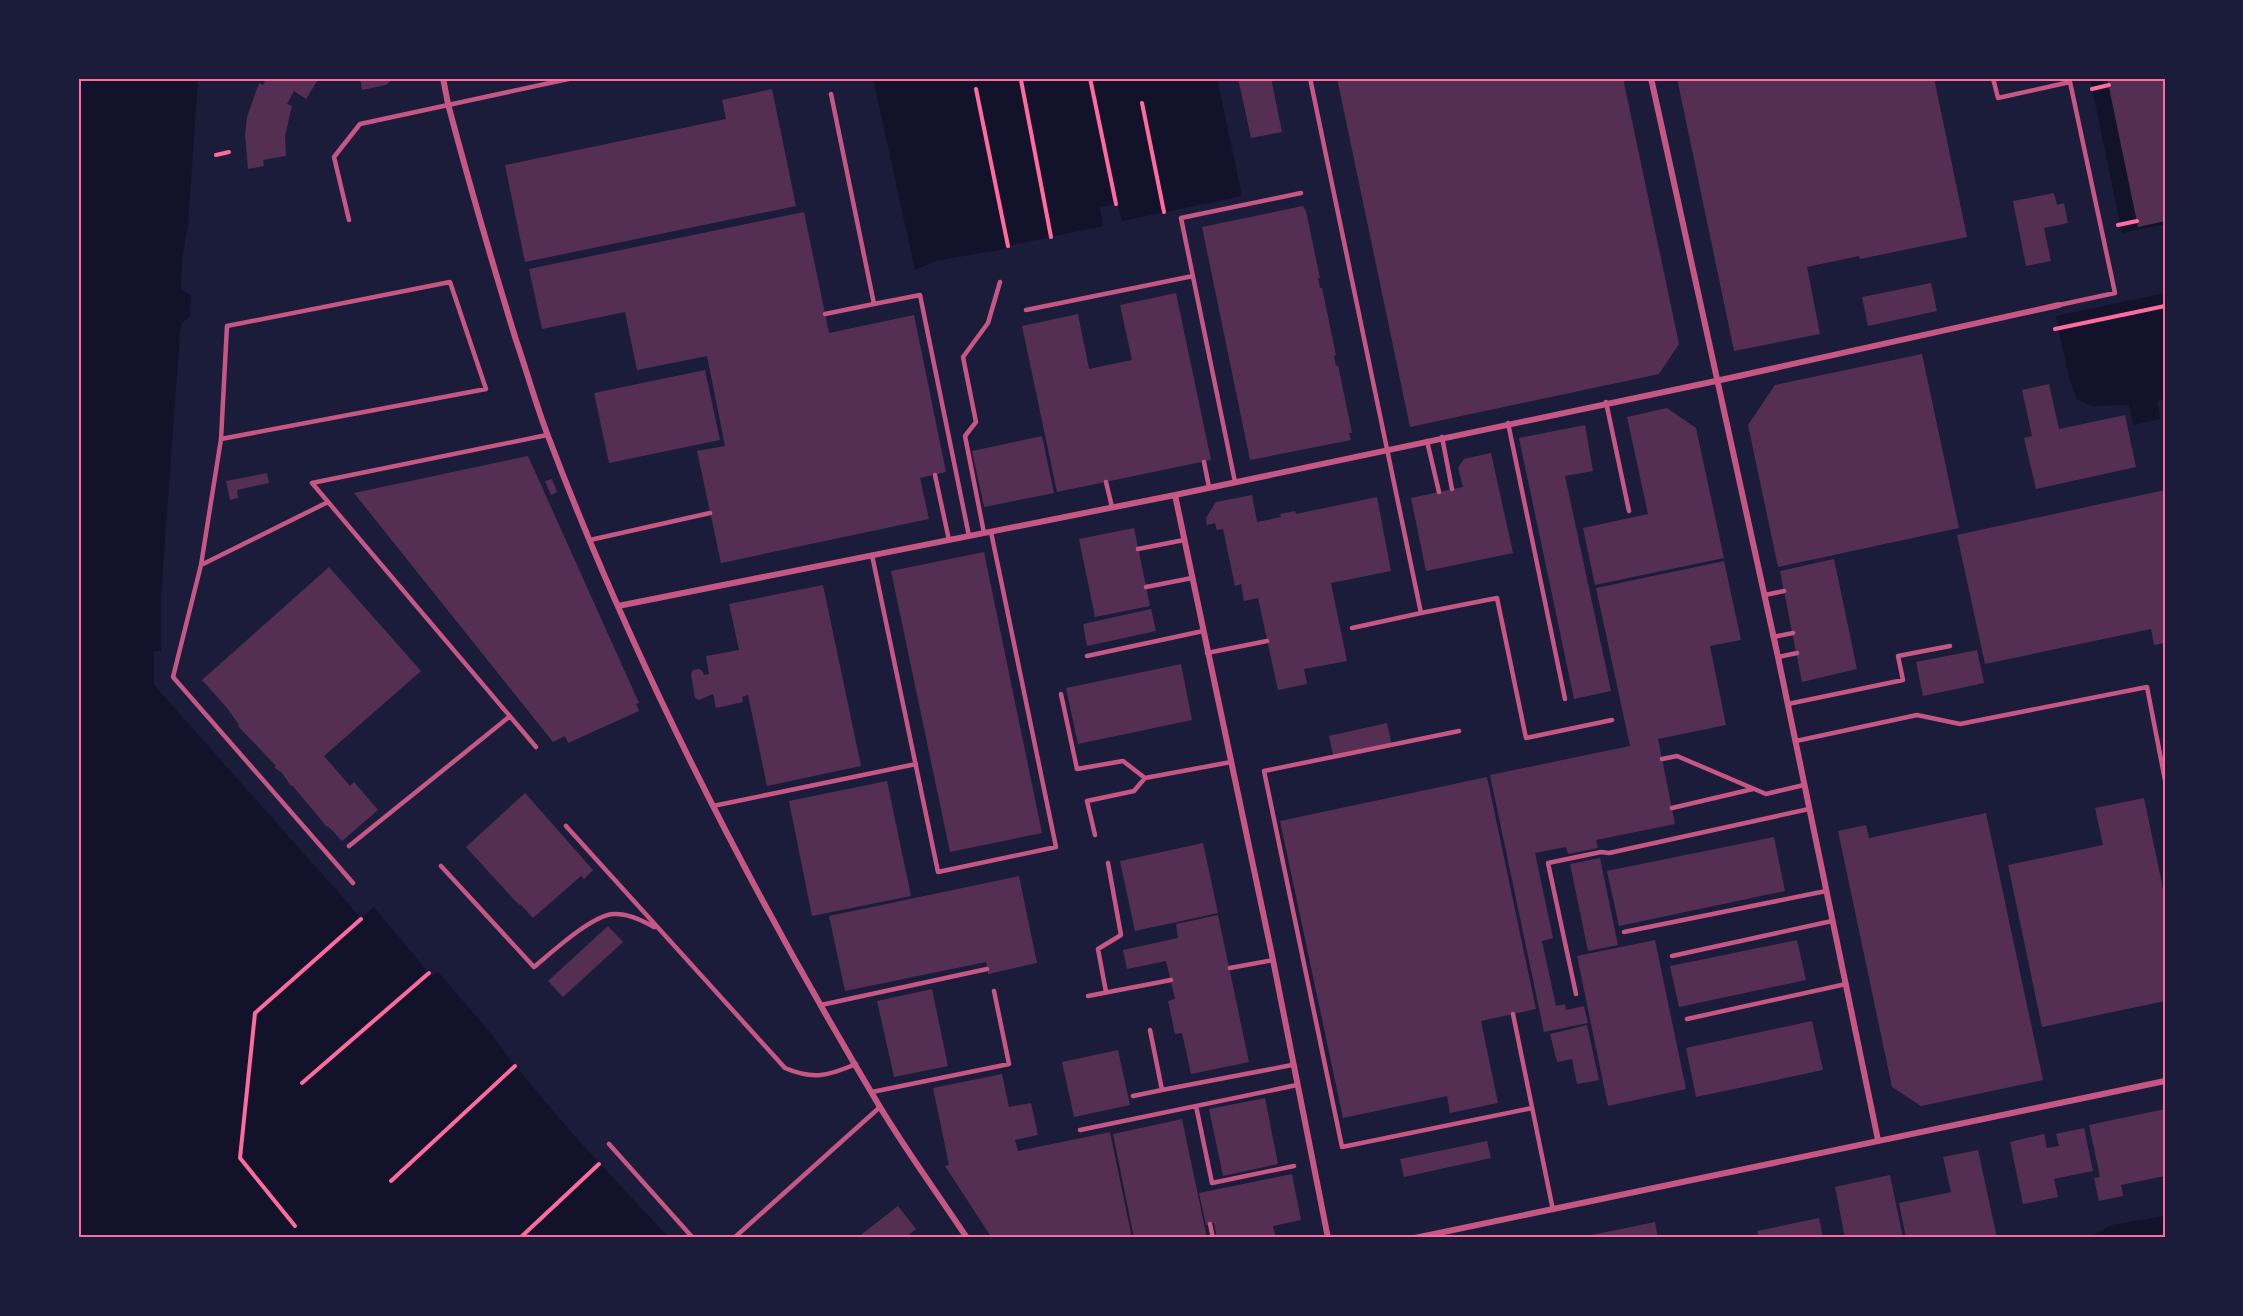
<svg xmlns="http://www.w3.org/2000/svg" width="2243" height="1316" font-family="Spectral,serif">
<rect width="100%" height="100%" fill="#1b1b3a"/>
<path fill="#12122b" d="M78,78H198L188,224L182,260L181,289L191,296L190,316L182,323L180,333L161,595V651H154V685L361,918L374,907L429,973L433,976L438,972L488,1030L515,1066L578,1140L669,1238H78Z
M873,78H1217L1242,196L1122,221L1118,204L1100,207L1103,226L1008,246L1004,249L935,261L915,270Z
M2090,78H2165V224L2122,233Z
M2165,293V399L2157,401L2160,419L2134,425L2129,405L2092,406L2077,399L2069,378L2056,316Z
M2165,1216V1238H2088L2112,1225Z"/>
<path fill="#542f53" d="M267,78H319L306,99L294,91L287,104L292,106L285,136L286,156L263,160L264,166L248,169L245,134L247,117L259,83L263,85Z
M360,78H394L386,85L362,90Z
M1238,78H1271L1282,132L1251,138Z
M1337,78H1623L1679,344L1659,374L1410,427Z
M1677,78H1934L1967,237L1860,259L1859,256L1807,267L1820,334L1734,351Z
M2107,78H2165V221L2138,227Z
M772,89L796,206L525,262L505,165L726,119L722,100Z
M2054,193L2057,205L2064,203L2068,223L2044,228L2051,261L2026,266L2013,201Z
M1303,206L1306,211L1320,278H1318L1320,288H1322L1336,355L1334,356L1336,366L1338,365L1352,433H1349L1351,440L1250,460L1202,227Z
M804,212L829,333L914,315L946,472L920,478L929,519L721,563L697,451L725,446L707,356L637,370L625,312L542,329L529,269Z
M1931,283L1937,311L1868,326L1862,297Z
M1176,293L1211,460L1057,492L1022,326L1078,314L1089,369L1132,360L1120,305Z
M1922,354L1959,528L1778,567L1748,425L1775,385Z
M705,370L720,440L609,463L594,393Z
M2049,384L2059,429L2125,415L2136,467L2036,489L2024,438L2032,436L2022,390Z
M1667,408L1696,428L1724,558L1595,585L1583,528L1648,514L1627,417Z
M1585,425L1593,471L1565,476L1611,691L1574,699L1519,438Z
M1042,436L1054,493L984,507L972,451Z
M1491,453L1513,553L1426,571L1411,498L1463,487L1458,468L1464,459Z
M528,456L639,703L636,704L639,711L568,743L565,736L553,742L354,493Z
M267,473L269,483L237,490L238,498L230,500L226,481Z
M552,479L557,492L551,495L545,481Z
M2165,490V643L2154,645L2151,629L1985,664L1957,535Z
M1252,495L1257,522L1281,517L1280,514L1295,511L1296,514L1377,497L1391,571L1331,583L1347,661L1304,669L1307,684L1278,690L1258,598L1244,601L1241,584L1235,586L1223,529L1217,530L1215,523L1207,525L1206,518L1216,502Z
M1134,528L1150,606L1095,617L1079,539Z
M984,552L1042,833L950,852L891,571Z
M1834,559L1857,669L1802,682L1780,571Z
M1724,561L1741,640L1710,646L1726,725L1658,739L1675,824L1596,840L1598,848L1568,854L1566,847L1535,853L1553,938L1542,941L1556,1006L1565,1004L1566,1010L1584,1006L1588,1023L1544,1032L1490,775L1630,746L1596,588Z
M329,567L421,671L324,756L350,786L354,782L378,810L342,841L328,826L327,827L292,785L291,786L282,773L274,767L276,766L238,726L239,725L227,708L202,680Z
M823,585L861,766L767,786L748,695L742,697L743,702L716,708L713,694L699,700L695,698L691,674L693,670L700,669L703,672L704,675L709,674L706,656L739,650L729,604Z
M1151,609L1156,631L1087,646L1083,624Z
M1977,650L1984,683L1923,696L1916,662Z
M1181,664L1192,720L1078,744L1066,688Z
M1387,723L1392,746L1334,759L1329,736Z
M1487,777L1536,1009L1481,1021L1498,1103L1450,1113L1447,1096L1343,1118L1280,821Z
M887,781L911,896L812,916L789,801Z
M525,793L593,870L584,879L581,876L533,918L520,904L519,905L466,847Z
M2144,798L2165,898V1001L2042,1027L2008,865L2103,845L2095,808Z
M1986,813L2043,1080L1921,1106L1892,1087L1838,831L1866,825L1869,838Z
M1774,837L1785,891L1619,926L1607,871Z
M1203,843L1218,913L1135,931L1120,861Z
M1600,858L1618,945L1588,951L1570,864Z
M1019,876L1037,963L988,974L986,962L845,991L829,916Z
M1218,915L1249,1062L1191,1074L1182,1033L1175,1034L1168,1001L1175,999L1166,961L1127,969L1123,950L1178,938L1176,924Z
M608,926L623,942L563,997L548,981Z
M1655,940L1686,1089L1608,1106L1577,956Z
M1797,940L1806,980L1679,1007L1670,966Z
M932,989L948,1066L894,1077L877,1001Z
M1812,1021L1823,1070L1696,1097L1686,1048Z
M1587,1025L1599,1080L1577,1084L1572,1059L1557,1062L1550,1034Z
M1118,1050L1130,1105L1074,1117L1062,1062Z
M1002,1074L1009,1107L1031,1103L1038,1135L1015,1140L1018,1151L1110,1132L1132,1238H992L945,1166L949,1165L933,1088Z
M1265,1098L1278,1164L1223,1176L1209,1109Z
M2165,1109V1176L2121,1185L2123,1196L2099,1201L2094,1178L2100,1177L2089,1125Z
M1182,1119L1207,1238H1134L1113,1134Z
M2084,1128L2093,1171L2054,1179L2058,1197L2023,1204L2010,1142L2044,1134L2047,1148L2059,1146L2056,1134Z
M1487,1141L1491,1158L1404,1177L1400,1159Z
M1978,1150L1997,1238H1906L1899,1203L1951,1192L1943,1157Z
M1292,1174L1301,1220L1273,1226L1276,1238H1217L1214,1223L1206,1225L1199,1193Z
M1890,1175L1903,1238H1845L1835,1187Z
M898,1206L916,1229L905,1238H857Z
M1819,1218L1823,1238H1759L1757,1231Z
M1655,1222L1658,1238H1583L1582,1237Z"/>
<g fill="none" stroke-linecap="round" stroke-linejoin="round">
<path stroke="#ff6b9d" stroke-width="4" d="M1090,78L1116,204
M1021,80L1051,237
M976,89L1008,246
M2092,89L2109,85
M1142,103L1164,212
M216,155L229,152
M2118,225L2137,221
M2055,329L2165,306
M302,1083L429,973
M391,1181L515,1066
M295,1226L240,1158L255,1013L361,919
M520,1238L599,1164"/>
<path stroke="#c65784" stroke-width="4.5" d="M1310,78L1421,613L1497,598L1526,738L1612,720
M1993,78L1998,98L2070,82L2115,293L2059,305
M831,94L874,304L920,295L969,536
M349,220L334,157L360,124L573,78
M1026,310L1193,276
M825,314L874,304
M1606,402L1629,511
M1508,423L1565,699
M1442,437L1452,489
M221,439L486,389L450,282L227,326L221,439L201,565L328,502
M1427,441L1439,492
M1204,462L1209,487
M935,475L949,540
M1106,482L1112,507
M1235,482L1181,218L1301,193
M984,533L965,436L976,422L963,357L988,323L1000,282
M590,540L710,513
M1138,549L1184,540
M872,555L938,872L1056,847L991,532
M201,565L173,677L353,883
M1146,587L1192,578
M1765,595L1784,591
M1352,628L1421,613
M1773,637L1793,633
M1207,653L1267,641
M1087,656L1203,631
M1778,657L1797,653
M1061,694L1077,769L1123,761L1145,778
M1788,704L1903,680L1898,656L1950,646
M1459,731L1264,771L1342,1147L1532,1108
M1796,741L1917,715L1960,724L2147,687L2165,780
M536,747L312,483L547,435
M1662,759L1677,756L1766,794L1804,785
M713,806L916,764
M1672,808L1753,789
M566,826L785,1068C813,1080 828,1076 856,1064
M1095,835L1087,801L1134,791L1145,778L1231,762
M349,846L509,717
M441,866L534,967C552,952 591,916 613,914C628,913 642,920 654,927
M1624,932L1826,891
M1672,956L1832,921
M1230,968L1273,960
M1106,992L1098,949L1121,935L1108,863
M1576,994L1548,863L1601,852L1609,853L1809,809
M1088,996L1171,980
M821,1005L987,969
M1513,1014L1553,1210
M1687,1019L1846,984
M1150,1030L1162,1090L1292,1065
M872,1092L1009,1064L994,991
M1133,1096L1162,1090
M1196,1106L1212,1183L1294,1166
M1080,1130L1297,1085
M609,1144L693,1238
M1210,1224L1213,1238
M734,1238L880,1107"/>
<path stroke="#c65784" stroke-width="6" d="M443,78L448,104C469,183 492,262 516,340C527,372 536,405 548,436C636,669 752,893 880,1107C907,1152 938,1194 967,1238
M1651,78L1778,657L1878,1140
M1175,495L1273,960L1328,1238
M618,606L1175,495L1716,381L2059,305
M1415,1238L2165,1081"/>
</g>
<rect width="2243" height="1316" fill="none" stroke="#1b1b3a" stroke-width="159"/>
<rect x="80" y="80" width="2084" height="1156" fill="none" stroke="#ff6b9d" stroke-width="2"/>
</svg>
